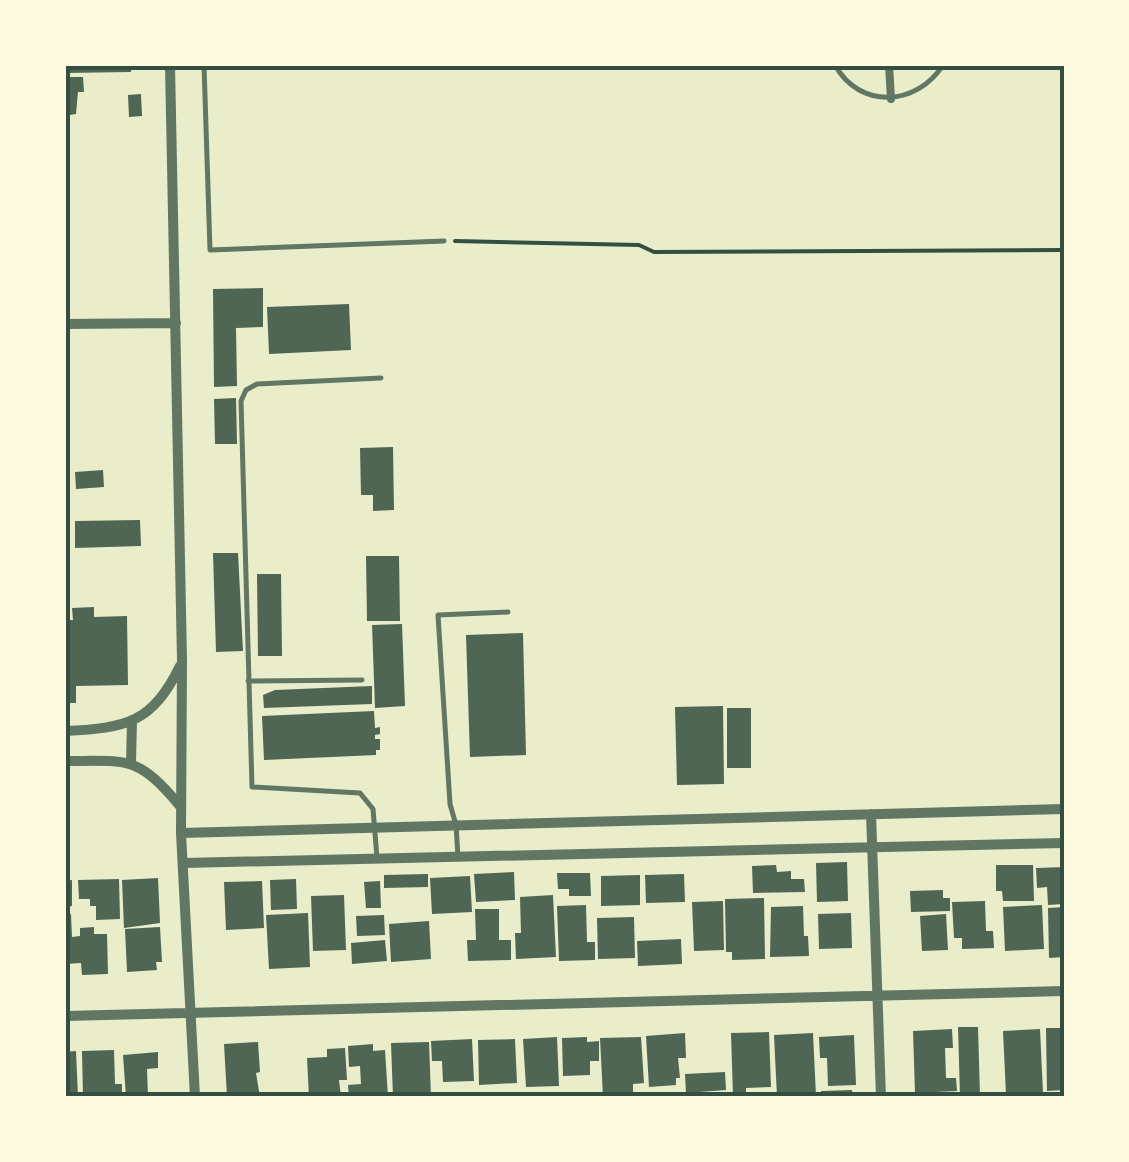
<svg xmlns="http://www.w3.org/2000/svg" width="1129" height="1162" font-family="Overpass,sans-serif">
<rect width="100%" height="100%" fill="#e9edc9"/>
<path fill="#4f6655" d="M65,65H131V72L65,73Z
M65,77H83L84,92H78L76,114L70,115V125H65Z
M141,94L142,116L129,117L128,95Z
M263,288V327L236,328L237,386L214,387L213,289Z
M349,304L351,350L269,354L267,307Z
M236,398L237,444H215L214,399Z
M393,447L394,510L373,511V495H361L360,448Z
M103,470L104,487L76,489L75,472Z
M140,520L141,546L75,548V521Z
M213,553H238L243,651L216,652Z
M366,556H399L400,621H367Z
M257,574H281L282,656H258Z
M94,607V617L127,616L128,685L76,686V703H65V620H73L72,608Z
M402,624L405,706L375,708L372,625Z
M523,633L526,755L470,757L466,635Z
M372,686V704L264,708L263,695L275,690Z
M723,706L724,784L677,785L675,707Z
M727,708H751V768H727Z
M374,711L375,728L380,727V734L375,735V739H380V750H376V755L264,760L262,716Z
M847,862L848,901L817,902L816,863Z
M776,865L777,872L791,871V879H804L805,892L753,893L752,866Z
M996,865H1033L1034,901H1003L1002,891H996Z
M1064,867V904L1048,905L1047,887L1037,888L1036,868Z
M514,872L515,900L476,902L474,874Z
M557,873H590L591,896H569V889H558Z
M428,874V887L384,888V875Z
M684,874L685,902L646,903L645,875Z
M640,875V905L601,906V876Z
M470,876L472,912L432,914L430,878Z
M158,878L160,923L124,928L122,880Z
M119,879L120,919L96,920V906H90V899H79L78,880Z
M296,879L297,909L271,910L270,880Z
M72,880V906L65,907V881Z
M262,881L264,928L226,930L224,882Z
M380,881L381,908H366L364,882Z
M943,890V898H950V911L911,912L910,891Z
M344,895L346,950L313,951L311,896Z
M553,895L556,957L516,959L515,933H521L520,897Z
M764,898L765,959L732,960V952H726L725,899Z
M723,901L724,950L694,951L692,902Z
M985,901L986,931H993L994,948L962,949V938H954L952,902Z
M586,905L587,942H595V960L559,961L557,906Z
M1042,905L1044,949L1005,951L1003,907Z
M803,906L804,936H808L809,956L770,957L771,907Z
M1064,907V957L1049,958L1048,908Z
M475,909H499V940H511V960L468,961L467,940H476Z
M308,913L310,967L269,969L266,915Z
M851,913L852,948L819,949L818,914Z
M65,914H71L72,937L80,936V928L94,927V934H107L108,974L82,975L81,963L65,964Z
M946,914L948,950L922,951L920,916Z
M384,915L385,935L357,936L356,916Z
M634,917L635,958L598,959L597,918Z
M429,921L431,959L391,962L389,924Z
M160,927L162,962H156L157,970L127,972L125,929Z
M681,939L682,964L638,966L637,941Z
M385,940L387,961L352,964L351,943Z
M958,1027H978L980,1097H960Z
M1046,1028H1064V1090L1047,1091Z
M952,1029L953,1048H945L946,1078H956L957,1091L915,1093L913,1031Z
M1040,1029L1043,1093L1006,1095L1003,1031Z
M769,1032L771,1087L746,1088V1095L733,1096L731,1033Z
M685,1033L686,1058H678L680,1078H676V1085L649,1087L646,1036Z
M813,1033L816,1096L777,1097L774,1035Z
M854,1035L856,1085L828,1086L827,1058H820L819,1037Z
M557,1037L559,1086L526,1087L523,1039Z
M587,1037V1042L599,1041V1061H590V1075L563,1076L562,1038Z
M641,1037L644,1083L633,1084V1097H603L600,1038Z
M472,1039L474,1081L443,1082L442,1061H432L431,1041Z
M515,1039L517,1083L479,1085L478,1040Z
M258,1042L260,1072L256,1073L260,1097H227L224,1044Z
M429,1042L431,1097H393L391,1043Z
M373,1044V1051L385,1050L388,1097H349L348,1085L361,1084L360,1066L349,1067L348,1046Z
M345,1048L347,1080H339L341,1097H309L307,1058L327,1057V1049Z
M114,1050L115,1084H122V1097H83L82,1051Z
M76,1051L78,1097H65V1052Z
M158,1052V1068L147,1069L148,1096L126,1097L123,1055Z
M725,1072L726,1090L686,1093L685,1074Z
M852,1090L853,1097H821V1091Z
M507,1092L508,1097H478V1094Z"/>
<g fill="none" stroke-linecap="round" stroke-linejoin="round">
<path stroke="#344e41" stroke-width="4" d="M455,241L639,245L654,252L1064,250"/>
<path stroke="#617663" stroke-width="5" d="M204,65L210,250L444,241
M835,65C860,110 917,106 943,65
M248,681L362,680
M458,857L456,825L450,804L438,615L508,612
M377,858L373,809L360,793L252,787L241,401L246,390L257,384L381,378"/>
<path stroke="#617663" stroke-width="8" d="M889,65L891,99"/>
<path stroke="#617663" stroke-width="10" d="M170,65L182,660L181,833L195,1097
M65,324L176,323
M65,731C127,728 152,723 180,666
M65,761C129,761 137,755 180,806
M131,763L132,720
M871,814L881,1097
M181,833L1064,809
M184,863L1064,843
M65,1016L1064,991"/>
</g>
<rect width="1129" height="1162" fill="none" stroke="#fefae0" stroke-width="135"/>
<rect x="68" y="68" width="994" height="1026" fill="none" stroke="#344e41" stroke-width="4"/>
</svg>
